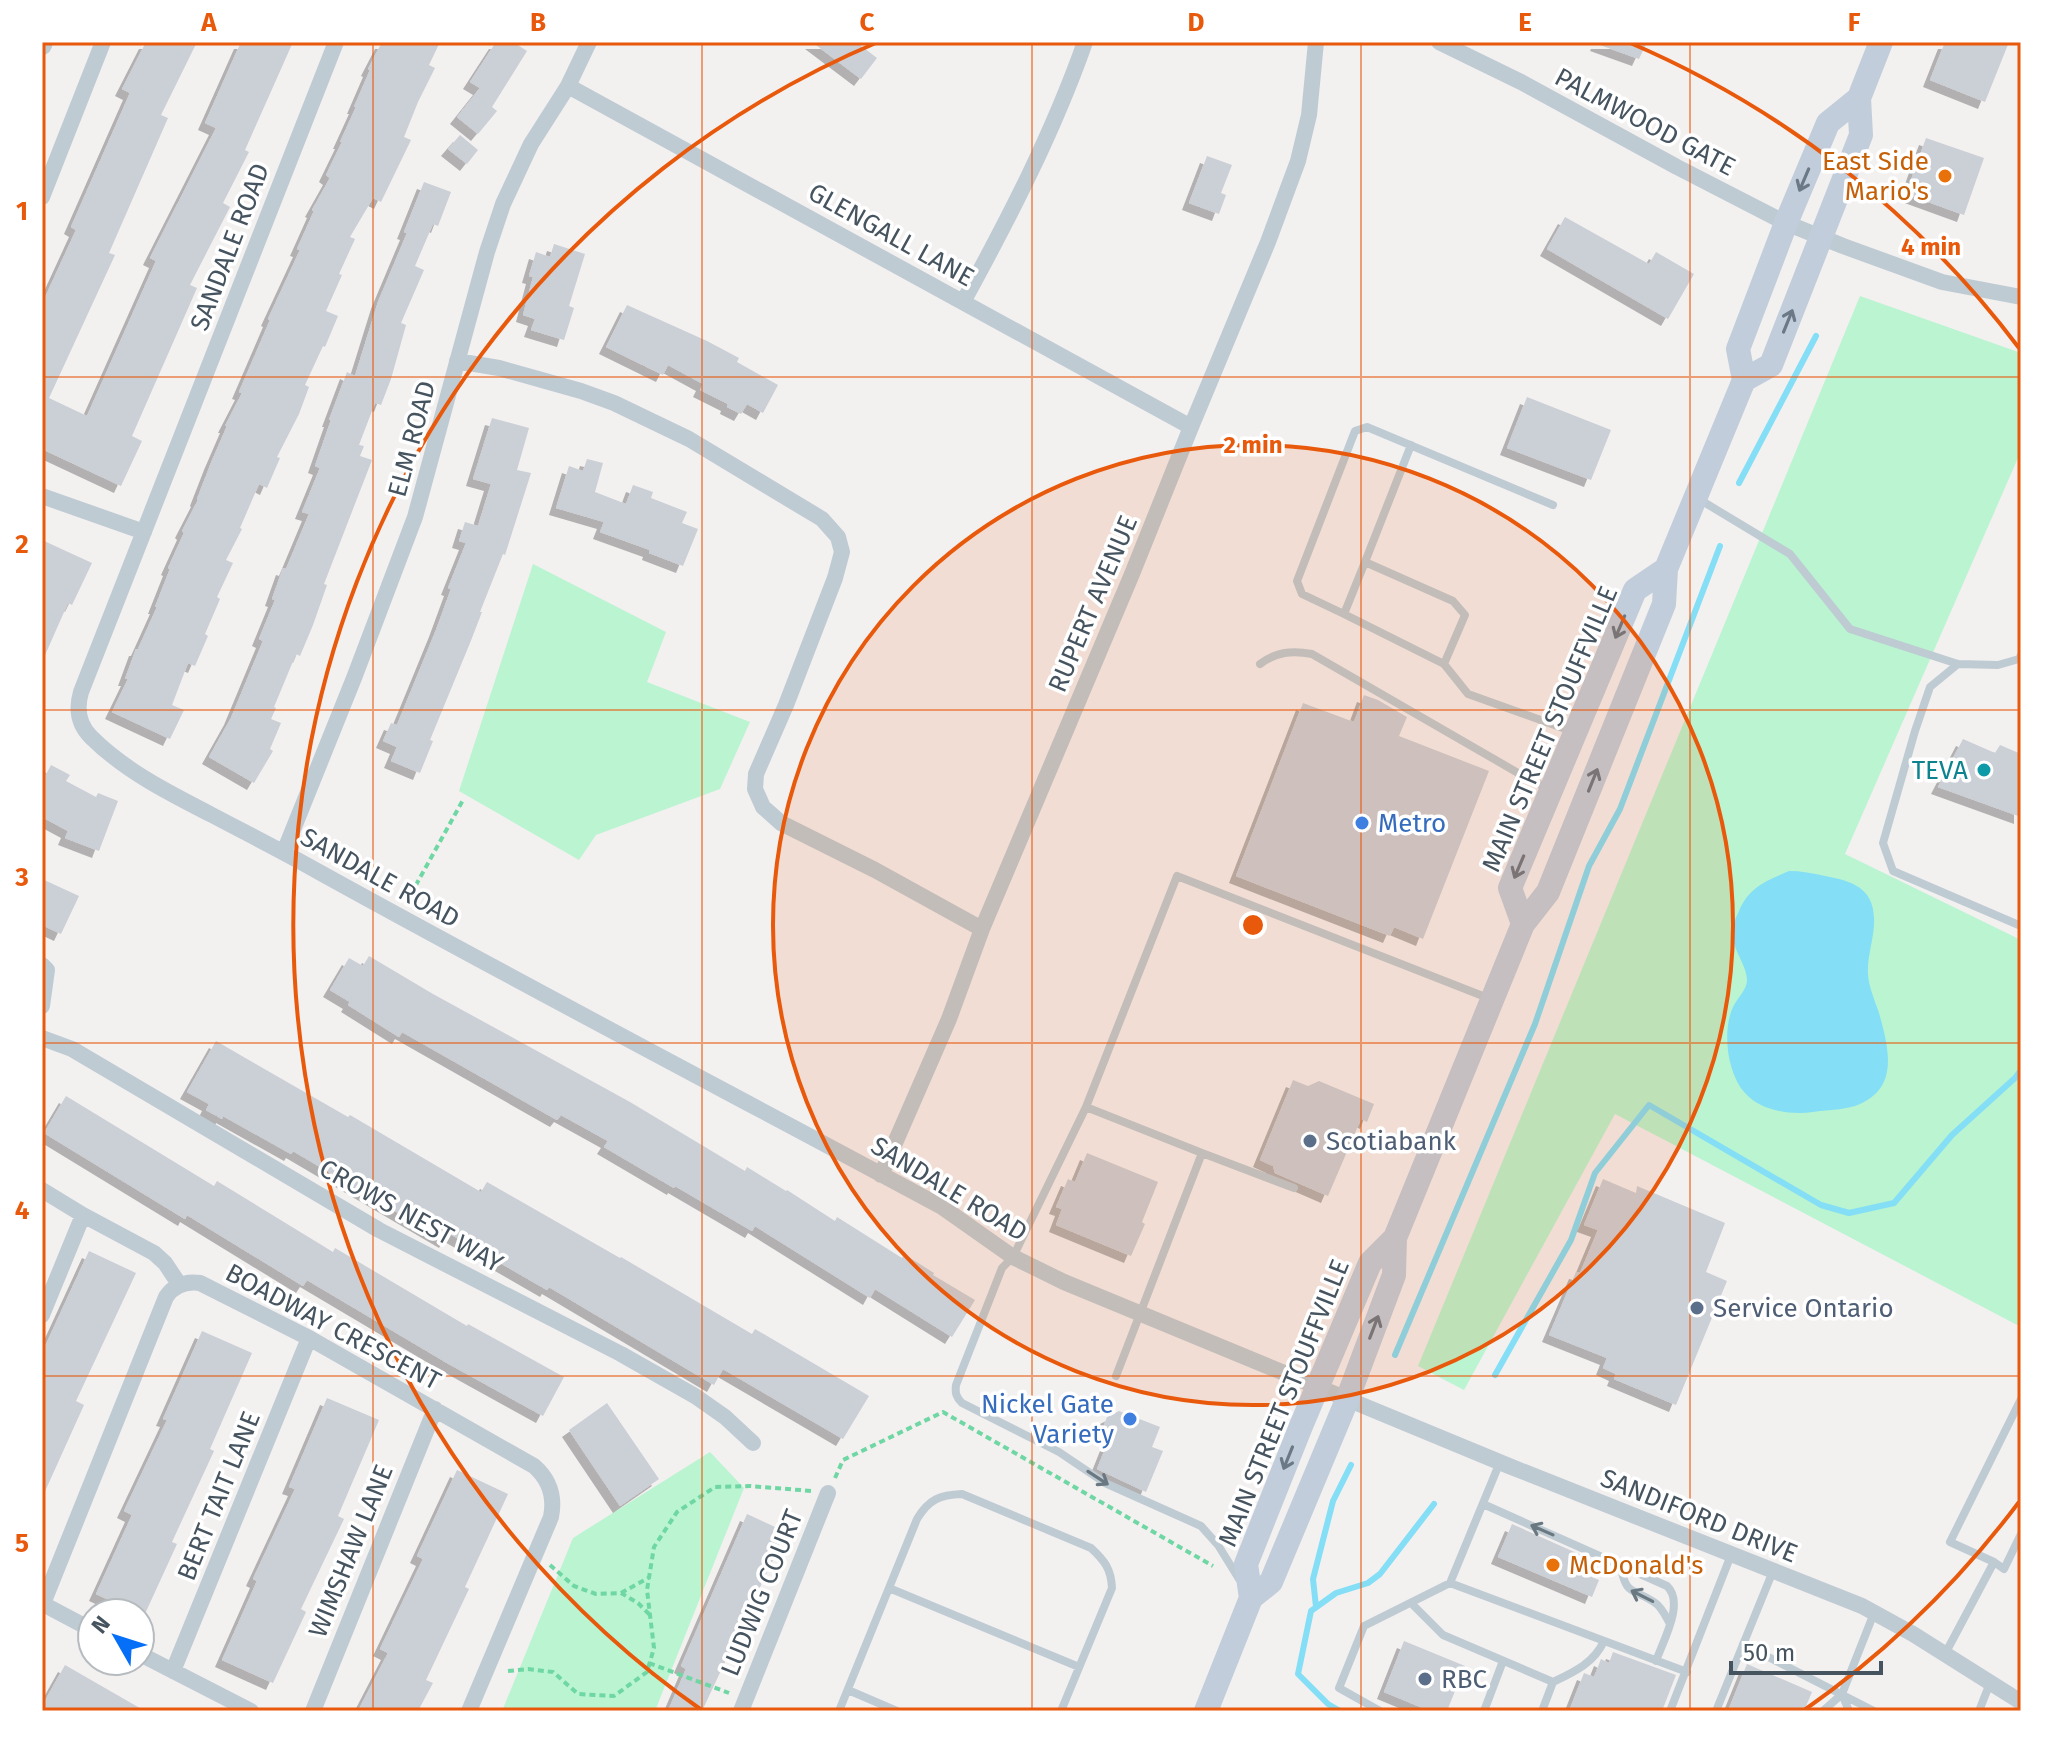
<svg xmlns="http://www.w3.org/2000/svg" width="2063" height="1753" font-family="'Fira Sans',sans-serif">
<defs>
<filter id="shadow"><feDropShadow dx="-7" dy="7" stdDeviation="0" flood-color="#0004"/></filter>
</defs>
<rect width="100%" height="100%" fill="#f3f0f0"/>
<path fill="#baf4d1" d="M1860,296L2021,353V451L1845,854L2021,940V1327L1615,1114L1464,1390L1418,1366Z
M533,564L666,632L647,682L750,722L720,789L596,835L579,860L459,791Z
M710,1452L744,1488L655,1711H502L573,1538Z"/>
<path fill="#83def6" d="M1789,871C1801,871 1812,873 1825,876C1851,881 1873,887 1874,918C1875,936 1867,955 1868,973C1868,985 1875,1001 1879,1013C1889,1049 1900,1090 1855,1106C1842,1110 1826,1110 1813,1112C1790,1115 1761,1111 1745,1093C1727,1073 1722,1031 1733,1007C1737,998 1747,990 1747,980C1747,969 1738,956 1735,946C1730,933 1733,923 1739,911C1749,887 1766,881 1789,871Z"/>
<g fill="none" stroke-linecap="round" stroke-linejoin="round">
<path stroke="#83def6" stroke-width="6" d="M1739,483L1816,336
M1395,1355L1535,1024L1589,866L1620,809L1720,546
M1495,1375L1571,1240L1595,1173L1649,1105L1821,1205L1849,1213L1894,1203L1952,1135L2015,1078L2021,1070
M1316,1607L1313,1579L1333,1501L1351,1465
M1340,1711L1328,1704L1298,1674L1311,1611L1336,1593L1368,1583L1380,1574L1434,1504"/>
</g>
<path fill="#cbcfd6" filter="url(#shadow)" d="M146,42H197L161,115L168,118L109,253L115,255L49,398L87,416L156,261L150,258L216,128L205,123L241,42H293L245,150L249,152L223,203L230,207L190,285L197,288L132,436L142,441L121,486L42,449V304L76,230L71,227L130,93L122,89Z
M382,42H440L429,65L435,68L418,102L404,137L411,140L381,202L373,198L350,237L355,239L339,274L342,275L326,311L338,316L325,347L323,346L305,385L309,387L299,414L277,457L280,458L267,488L259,484L240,528L242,529L226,560L233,563L217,597L220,599L205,634L208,636L195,666L188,663L172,705L184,710L170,739L112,712L128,679H125L136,649H138L157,607H155L170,569L168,568L184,533L182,531L198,500L197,499L211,463L227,426H225L242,393L239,392L270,320L268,319L300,250L297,249L314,211L312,210L330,178L326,175L342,142H340L356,107H354L370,70L368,69Z
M496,42H513L527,51L492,107L497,111L478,134L457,117L480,88L470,82Z
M812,42H856L877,58L861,79Z
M1598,42H1647L1639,59L1597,44Z
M1945,42H2009L1985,102L1930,80Z
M460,135L478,150L467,164L448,149Z
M1926,138L1984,158L1964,215L1906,194Z
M1207,156L1232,165L1221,193L1226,195L1219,214L1189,203Z
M424,182L451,192L438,226L433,224L415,266L424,270L401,323L406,325L391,379L381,405L375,403L359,445L364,446L360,456L372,460L324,584L327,585L313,625L300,656L296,654L274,707L276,708L271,719L281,723L270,749L273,751L254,783L209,757L231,718L263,641L259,639L275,600L272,599L283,568L286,569L309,514L302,512L320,468L315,466L331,420H329L347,372L355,376L378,302L407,233L404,232Z
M1565,217L1649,264L1656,252L1694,274L1668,319L1547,249Z
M554,244L585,254L569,306L574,308L564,340L531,330L535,319L523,315L533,277L529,276L536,252L550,257Z
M627,305L707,341L739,358L737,362L778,385L763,413L747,404L741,414L727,407L728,404L700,390L703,384L668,365L663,375L606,347Z
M1527,397L1611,430L1591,480L1507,448Z
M492,418L529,428L517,470L531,473L505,555L503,554L480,612H482L470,643L430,740L433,741L420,773L391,761L397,747L383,741L391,723L397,725L436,630L451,589L448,588L466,543L459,541L465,522L478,526L491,484L473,479Z
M587,459L603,463L595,492L626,504L633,485L653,492L651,498L687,512L682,523L698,529L683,566L649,553L650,550L600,532L604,522L556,508L569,466L583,471Z
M42,540L92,563L72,605L68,603L42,662Z
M1364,695L1378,700L1407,717L1399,736L1489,771L1423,939L1394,927L1390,936L1236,876L1303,703L1354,722Z
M1963,739L1995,753L2000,745L2021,754V817L1938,787Z
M51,765L70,775L66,781L96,797L98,793L118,801L99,851L65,838L68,831L42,817V782Z
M42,879L79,896L61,934L42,925Z
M369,956L433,994L630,1102L745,1171L747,1167L786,1191L787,1190L835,1221L837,1217L902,1258L904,1254L934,1273L933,1275L975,1300L952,1337L875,1289L870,1298L755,1226L752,1231L675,1186L674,1188L604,1147L608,1141L561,1115L557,1120L402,1032L399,1037L348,1005L350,1002L330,990L349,958L363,966Z
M216,1041L348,1117L350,1115L481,1192L487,1182L620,1258L621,1257L752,1334L755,1329L869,1396L843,1439L723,1369L714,1385L549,1287L547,1290L450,1234L446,1241L293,1151L291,1154L223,1116L222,1119L206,1110L209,1104L187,1092Z
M1293,1080L1308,1086L1319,1081L1374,1104L1367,1122L1361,1119L1328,1196L1275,1173L1273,1166L1260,1160Z
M66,1096L214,1186L217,1181L333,1252L335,1248L467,1326L468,1324L564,1377L543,1416L447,1363L307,1280L303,1286L187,1215L185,1219L44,1133Z
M1087,1153L1158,1182L1142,1222L1145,1224L1131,1256L1056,1225L1062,1209L1056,1207L1068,1179L1075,1182Z
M1603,1179L1636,1193L1637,1186L1725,1223L1706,1272L1727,1281L1676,1405L1614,1379L1616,1374L1603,1368L1607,1358L1549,1335L1576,1272L1580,1273L1598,1230L1584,1225Z
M89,1251L136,1273L76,1401L84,1405L42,1498V1353Z
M202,1331L252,1353L210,1449L214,1451L172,1542L177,1544L144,1616L96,1594L132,1515L124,1511L167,1420L163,1419Z
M327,1398L379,1420L338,1516L344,1519L301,1609L306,1612L273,1683L222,1660L257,1581L253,1579L295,1489L289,1487Z
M607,1403L659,1479L620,1506L569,1430Z
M1119,1411L1160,1427L1152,1447L1163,1451L1146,1492L1097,1469L1109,1439L1100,1436L1107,1417Z
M457,1470L508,1494L465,1587L469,1589L426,1680L433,1683L418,1711H358L388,1653L380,1649L423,1559L417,1556Z
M747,1514L786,1532L702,1711H668L686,1669L681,1666Z
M1512,1524L1590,1559L1584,1574L1599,1580L1592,1597L1498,1557Z
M1404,1641L1465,1666L1447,1711H1430L1384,1692Z
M1613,1652L1676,1675L1662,1711H1569L1584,1673L1594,1677L1601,1659L1609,1663Z
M1747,1664L1812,1692L1804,1711H1728Z
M65,1665L145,1711H42V1706Z"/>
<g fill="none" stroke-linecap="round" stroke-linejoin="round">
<path stroke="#6ed7a3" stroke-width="4" stroke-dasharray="6 4" stroke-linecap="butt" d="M406,903L463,800
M835,1478L843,1460L943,1412L1213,1566
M550,1565L574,1586L596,1594L621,1593L638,1603L650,1615
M621,1593L650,1577
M649,1663L729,1693
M508,1671L528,1669L553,1672L578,1694L614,1696L647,1672L654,1648L647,1590L654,1547L677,1512L715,1487L750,1486L812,1491"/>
<path stroke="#bfcbd3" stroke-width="8" d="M1697,498L1790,554L1850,629L1958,664L1998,665L2019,659L2021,655
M1365,562L1411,445
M1344,614L1302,594L1297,581L1355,431L1367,427L1553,505
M1260,664C1276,652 1292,650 1312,654L1532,781L1548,788
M1444,664L1344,614L1365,562L1453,601L1465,615L1444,664L1468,694L1571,731
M1958,664L1930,687L1915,731L1883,843L1893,871L2021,926
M1086,1107L1013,1257L1002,1268L956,1385C955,1393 956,1397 962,1403L1059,1452L1105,1483L1201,1526L1218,1545L1239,1579
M1202,1153L1294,1188
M1116,1376L1202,1153L1086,1107L1177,876L1488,998
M1483,1504L1667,1586C1685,1603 1663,1641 1656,1661
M1994,1562L1950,1542L2021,1399
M1620,1565C1627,1597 1631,1587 1654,1602C1662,1607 1666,1617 1670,1624
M1450,1583L1687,1672
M889,1588L1079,1667
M1411,1603L1443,1635L1553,1682L1542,1711
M1743,1644L1874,1711
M1945,1654L1994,1562L2004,1569L2021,1534
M1553,1682C1574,1672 1594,1663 1604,1641
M848,1690L897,1711
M1842,1694L1849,1711
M839,1711L917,1519C929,1499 940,1495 962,1494L1091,1548C1105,1561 1111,1569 1112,1588L1061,1711
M1380,1711L1339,1688L1364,1626L1450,1583L1500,1462
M1484,1711L1503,1661
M1670,1711L1731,1555
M1716,1711L1773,1571
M1823,1711L1842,1694L1874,1613
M1979,1711L1990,1683"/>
<path stroke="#bfcbd3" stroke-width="16" d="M336,42L81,692C76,709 78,724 91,737C125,771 169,793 212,815C248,834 284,852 319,872C525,986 734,1095 942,1207L1013,1257L1064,1282L1509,1466L1862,1606L1913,1634L2021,1702
M1439,42L1521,82L1677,167L1786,223L1843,246L1942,282L2021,297
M568,86L1191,427
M42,197L103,42
M963,302C1009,218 1053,133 1085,42
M457,361L499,368L581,391L614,403L689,439L822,519L838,537L842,552L835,578L786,705L756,774L755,789L763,807L781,823L875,870L982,929
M42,496L144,532
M284,852L354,678L415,517L487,252L503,204L531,144L568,86L589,42
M42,965L47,970L42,1006
M42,1038L72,1049L379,1230L621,1354L695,1396L725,1417L753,1443
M881,1175L949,1019L982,929L1132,574L1191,427L1268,242L1298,161L1309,115L1316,42
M42,1190L83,1215L154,1253L165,1263L179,1284
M42,1315L83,1215
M43,1604L92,1630
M42,1606L166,1297C174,1285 185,1281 200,1283L309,1338L534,1466C550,1480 555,1497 551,1517L469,1711
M140,1654L251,1711
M173,1671L309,1338
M313,1711L435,1409
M741,1711L828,1493"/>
<path stroke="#bfcbd3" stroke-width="20" d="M42,45L43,42"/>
<path stroke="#c1cddb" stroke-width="24" d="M1744,380L1771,365L1861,135L1859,98L1881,42
M1523,924L1510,888L1635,590L1666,569
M1251,1598L1271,1582L1347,1400L1394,1275L1395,1238L1523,924L1548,892L1664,604L1666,569L1744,380L1738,349L1786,223L1828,123L1859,98
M1206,1711L1251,1598L1246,1564L1301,1426L1370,1263L1395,1238"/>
</g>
<defs><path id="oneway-shaft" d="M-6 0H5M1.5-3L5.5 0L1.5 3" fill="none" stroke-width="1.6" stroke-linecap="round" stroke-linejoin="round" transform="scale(2)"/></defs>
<g stroke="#6b7885">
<use href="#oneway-shaft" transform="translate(1804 180) rotate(113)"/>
<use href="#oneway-shaft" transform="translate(1788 321) rotate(-68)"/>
<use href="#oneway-shaft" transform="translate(1620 627) rotate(113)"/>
<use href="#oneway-shaft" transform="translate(1593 780) rotate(-68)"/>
<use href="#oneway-shaft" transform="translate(1519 867) rotate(113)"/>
<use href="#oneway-shaft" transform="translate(1374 1327) rotate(-69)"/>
<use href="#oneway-shaft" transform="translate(1288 1458) rotate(112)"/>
</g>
<g stroke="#6a7882">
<use href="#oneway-shaft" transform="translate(1098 1478) rotate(33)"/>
<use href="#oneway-shaft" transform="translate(1542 1530) rotate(-156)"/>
<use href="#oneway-shaft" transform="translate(1642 1596) rotate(-153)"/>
</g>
<path fill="none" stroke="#e8590c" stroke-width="2" stroke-opacity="0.55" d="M373,42V1711M702,42V1711M1032,42V1711M1361,42V1711M1690,42V1711M42,377H2021M42,710H2021M42,1043H2021M42,1376H2021"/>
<circle cx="1253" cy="925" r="480" fill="#e8590c" fill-opacity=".12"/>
<g fill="none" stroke="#e8590c" stroke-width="4">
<circle cx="1253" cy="925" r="480"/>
<path d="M2019 1502A959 959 0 0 1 1803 1711M703 1711A959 959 0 0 1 878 42M1628 42A959 959 0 0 1 2019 348"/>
</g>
<g fill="#e8710a" stroke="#fff" stroke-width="3">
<circle cx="1945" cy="176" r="8"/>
<circle cx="1553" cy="1565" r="8"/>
</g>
<circle fill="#0f9aa8" stroke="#fff" stroke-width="3" cx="1984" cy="770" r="8"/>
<g fill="#3f7fe0" stroke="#fff" stroke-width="3">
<circle cx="1362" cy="823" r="8"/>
<circle cx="1130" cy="1419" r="8"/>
</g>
<g fill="#5c6f8a" stroke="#fff" stroke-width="3">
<circle cx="1310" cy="1141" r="8"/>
<circle cx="1697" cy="1308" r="8"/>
<circle cx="1425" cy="1679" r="8"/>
</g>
<g text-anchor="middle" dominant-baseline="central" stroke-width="7" stroke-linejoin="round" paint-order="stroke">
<g font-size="26" fill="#465460" stroke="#fff">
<text transform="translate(1645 122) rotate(28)">PALMWOOD GATE</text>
<text transform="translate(891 235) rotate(29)">GLENGALL LANE</text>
<text transform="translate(230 247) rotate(-69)">SANDALE ROAD</text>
<text transform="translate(412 439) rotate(-75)">ELM ROAD</text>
<text transform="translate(1093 604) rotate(-67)">RUPERT AVENUE</text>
<text transform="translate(1550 729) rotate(-67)">MAIN STREET STOUFFVILLE</text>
<text transform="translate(380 878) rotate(29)">SANDALE ROAD</text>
<text transform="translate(949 1189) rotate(31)">SANDALE ROAD</text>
<text transform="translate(411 1216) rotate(29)">CROWS NEST WAY</text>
<text transform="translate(333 1327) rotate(28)">BOADWAY CRESCENT</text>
<text transform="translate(1284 1403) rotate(-68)">MAIN STREET STOUFFVILLE</text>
<text transform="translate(219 1496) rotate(-68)">BERT TAIT LANE</text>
<text transform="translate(1699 1516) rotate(22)">SANDIFORD DRIVE</text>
<text transform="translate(351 1551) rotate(-68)">WIMSHAW LANE</text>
<text transform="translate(762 1593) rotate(-68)">LUDWIG COURT</text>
</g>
<g font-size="26" fill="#c56008" stroke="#fff" text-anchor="end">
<text x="1929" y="161">East Side<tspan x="1929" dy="30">Mario's</tspan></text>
<text x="1569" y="1565" text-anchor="start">McDonald's</text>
</g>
<g font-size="26" fill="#0d838f" stroke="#fff" text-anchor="end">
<text x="1968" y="770">TEVA</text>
</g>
<g font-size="26" fill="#366cbe" stroke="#fff" text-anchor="start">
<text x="1378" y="823">Metro</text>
<text x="1114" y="1404" text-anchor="end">Nickel Gate<tspan x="1114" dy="30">Variety</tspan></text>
</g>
<g font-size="26" fill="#4e5e75" stroke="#fff" text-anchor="start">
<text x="1326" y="1141">Scotiabank</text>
<text x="1713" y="1308">Service Ontario</text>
<text x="1441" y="1679">RBC</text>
</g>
</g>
<circle cx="1253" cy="925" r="12" fill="#e8590c" stroke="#fff" stroke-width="4"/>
<g font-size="24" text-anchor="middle" font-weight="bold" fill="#e8590c" stroke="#fff" stroke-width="7" stroke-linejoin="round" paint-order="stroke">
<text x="1931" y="255">4 min</text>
<text x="1253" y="453">2 min</text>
</g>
<rect width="2063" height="1753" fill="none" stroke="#ffffff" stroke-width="88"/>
<g transform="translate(116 1637) rotate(309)"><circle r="38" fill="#ffffff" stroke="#b5bbbf" stroke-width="2"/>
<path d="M0-6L14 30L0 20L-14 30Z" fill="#056ff8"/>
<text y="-12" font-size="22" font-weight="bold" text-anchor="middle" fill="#465460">N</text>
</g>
<path d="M1731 1661v12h150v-12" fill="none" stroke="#465460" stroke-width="4"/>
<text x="1743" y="1661" font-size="24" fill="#465460" stroke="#ffffff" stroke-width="6" paint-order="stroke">50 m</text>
<rect x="44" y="44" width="1975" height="1665" fill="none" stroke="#e8590c" stroke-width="3"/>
<g font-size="26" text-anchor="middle" font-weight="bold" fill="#e8590c">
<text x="209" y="31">A</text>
<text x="538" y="31">B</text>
<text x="867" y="31">C</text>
<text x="1196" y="31">D</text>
<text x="1525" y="31">E</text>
<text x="1854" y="31">F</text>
<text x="22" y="220">1</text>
<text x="22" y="553">2</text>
<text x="22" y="886">3</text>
<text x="22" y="1219">4</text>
<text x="22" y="1552">5</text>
</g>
</svg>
